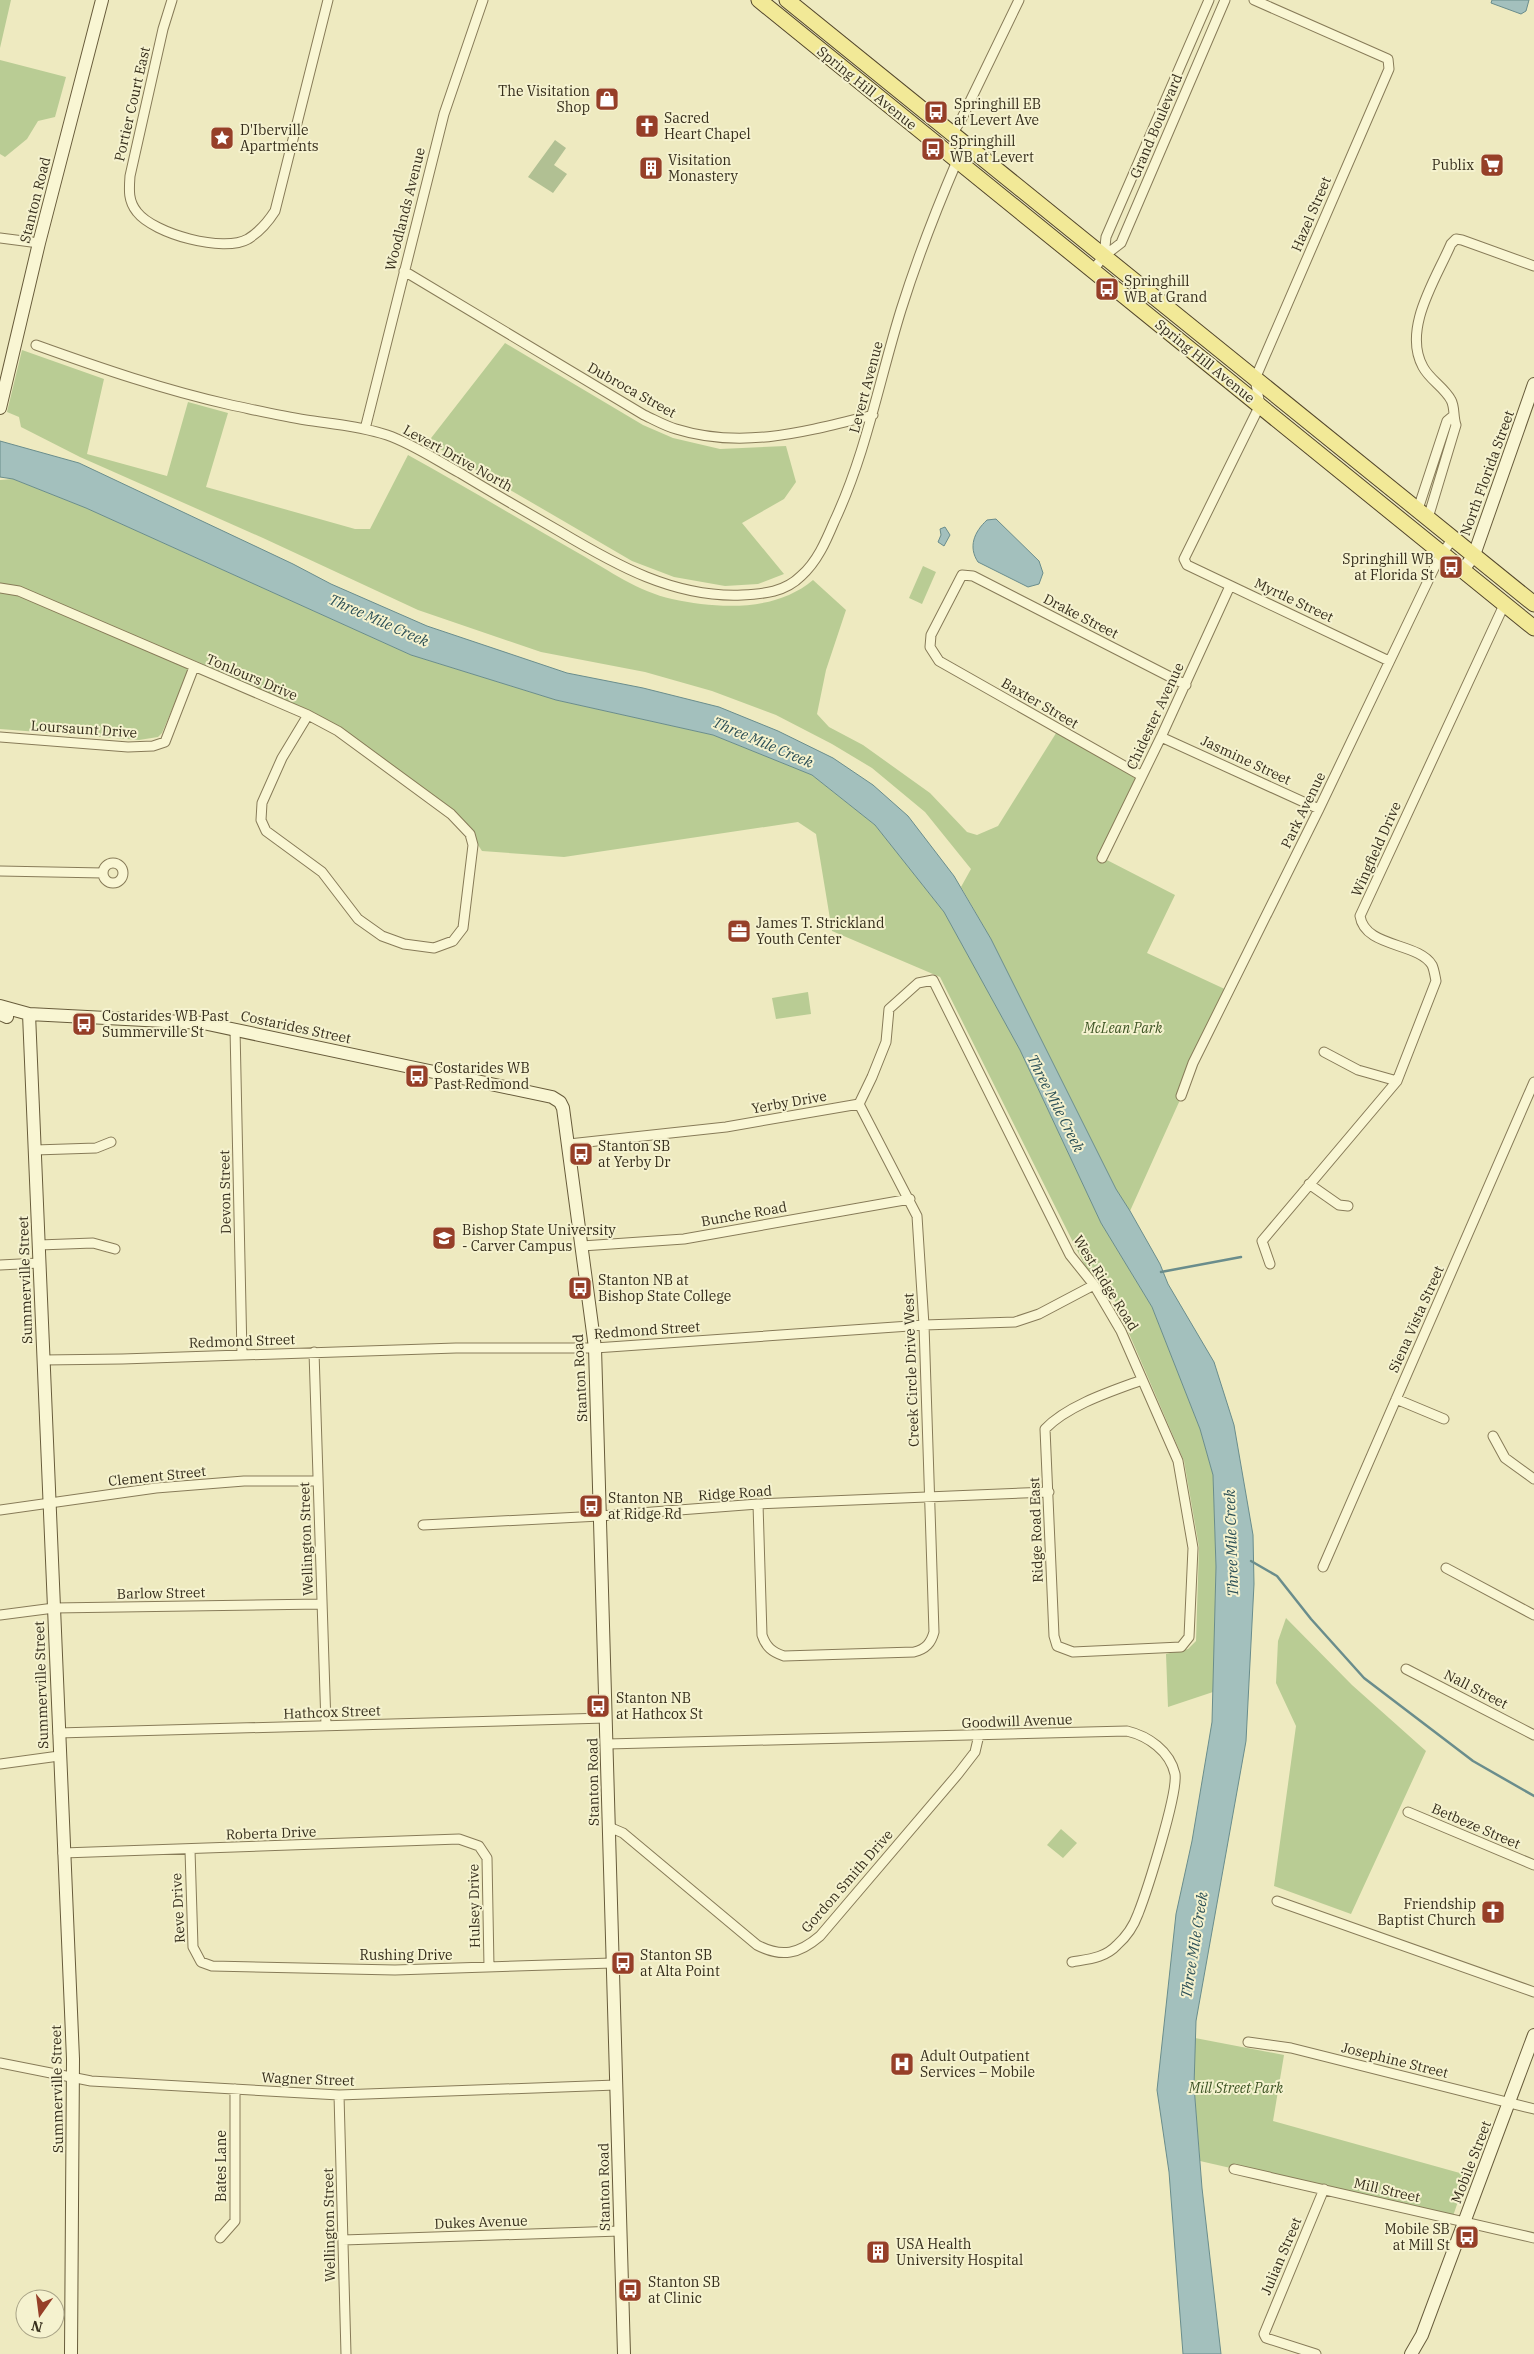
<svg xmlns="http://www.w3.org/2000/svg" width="1534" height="2354" font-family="'IBM Plex Serif',serif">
<rect width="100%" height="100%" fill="#eeeac0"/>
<path fill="#b9cc94" d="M0,0H11L0,48Z
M0,60L66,77L55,117L38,121L27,139L5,157L0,154Z
M505,343L643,425L673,438L720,449L786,446L796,482L784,499L742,523L784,574L758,584L725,586L674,577L632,561L428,442Z
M22,350L104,379L87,454L167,476L188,402L228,413L206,487L355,529H370L408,455C466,487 522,521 580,554C608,570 639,592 672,599C719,609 775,612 813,580L846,610L826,670L817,714L829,727L863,745L930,793L967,832L977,835L998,826L1058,730L1142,776L1103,858L1175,895L1147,953L1229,991L1130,1211L1116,1189L991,939L961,887L971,869L925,812L872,768L832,744L776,715L712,691L645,672L541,652L418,610L263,538L80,457L21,427L19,417L7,412Z
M13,479L86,508L411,655L556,700L713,735L812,775L875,825L944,912L1020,1050L1101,1223L1152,1307L1200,1429L1213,1475L1216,1567L1213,1692L1168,1707L1166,1654L1188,1649L1196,1641L1199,1547L1184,1461L1112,1294L1101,1278L1090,1275L1085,1266L940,977L832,931L816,834L798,822L564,857L482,851L457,813L335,725L315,713L193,660L162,733L158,737L139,740L0,729V480Z
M923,566L936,572L922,604L909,598Z
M808,992L811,1014L776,1019L772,998Z
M1286,1618L1352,1685L1426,1751L1351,1914L1274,1886L1296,1726L1276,1683L1278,1641Z
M1061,1829L1077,1843L1063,1858L1047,1845Z
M1195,2038L1284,2055L1273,2121L1467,2175L1452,2219L1200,2161L1194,2086Z"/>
<path fill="#b1c093" d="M555,140L566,148L554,165L567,174L553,193L528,177Z"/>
<path fill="#a3c0bd" stroke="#6a8d8c" d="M1492,0H1529L1526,11L1521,14L1491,3Z
M0,441L79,463L293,564L331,584L427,626L567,673L643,688L719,707L778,731L833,758L873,785L908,816L954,876L991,939L1116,1189L1130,1211L1160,1264L1168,1284L1214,1362L1234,1425L1253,1535L1254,1584L1246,1741L1196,2021L1194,2086L1202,2188L1221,2354H1183L1169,2172L1157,2090L1176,1914L1192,1841L1212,1722L1216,1567L1213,1475L1200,1429L1152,1307L1101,1223L1020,1050L944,912L875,825L812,775L713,735L556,700L411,655L86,508L13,479L0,477Z
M996,519L1039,561L1043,573L1039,584L1028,587L978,562C968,547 974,532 987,520Z
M945,527L950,535L944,546L938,542L941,535L940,529Z"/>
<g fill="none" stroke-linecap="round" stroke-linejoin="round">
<path stroke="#6a8d8c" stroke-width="2.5" d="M1161,1272L1241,1257
M1251,1561L1277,1576L1311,1619L1364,1678L1473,1761L1534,1796"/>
<g stroke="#877b58" stroke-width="11">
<path id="street" d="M172,0L163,29L130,176C129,190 128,201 137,212C154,234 224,253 248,239C259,232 268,222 275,211L328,0
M1254,0L1388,59L1389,69L1255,379L1260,405L1184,559L1187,565L1389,661
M952,134L961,120L1019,0
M0,238L39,243
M1104,256L1106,237L1209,0
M1093,270L1104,256L1121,243L1225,0
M404,271L644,415C655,420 665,426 676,429C743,450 808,431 873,415
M36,345C100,368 164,390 231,405C255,410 281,416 306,420C333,424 360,426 387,435C413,444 436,460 460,473C493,493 526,512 559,531C616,565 674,598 742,595C764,594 785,592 801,576C817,562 826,541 834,522C866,454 879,381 901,310C917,259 936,210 957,161
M365,429L444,114L483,0
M1418,509L1447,421L1453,416
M1428,518L1456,425C1453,417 1455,407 1451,400C1444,387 1430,380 1423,367C1402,329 1436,279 1451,244L1456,239L1462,240L1534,266
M0,588L19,591L308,715L338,731L451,814L470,834L473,845L463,928L453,941L434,948L404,944L382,936L358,919L322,872L266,831L261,820L262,803L282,758L308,715
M0,737L128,747L153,746L165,742L194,667
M1161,737L1319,809
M1142,776L939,661L930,647L931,635L962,575L973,576L1186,685
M1102,858L1161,737L1230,586
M103 873a10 10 0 1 1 20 0a10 10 0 1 1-20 0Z
M0,871L103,873
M235,1029L242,1355
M1324,1052L1358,1070L1397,1081
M1181,1096L1193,1063L1319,809L1438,560L1453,538
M569,1144L726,1127L859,1104L872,1077L886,1042L889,1009L918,983L933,980L1070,1255L1094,1285L1121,1331L1178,1461L1193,1548L1189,1637L1181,1647L1073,1652L1057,1646L1054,1636L1045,1429C1068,1405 1112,1391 1142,1380
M35,1150L96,1148L111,1142
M1309,1184L1339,1205L1348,1206
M39,1245L93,1243L115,1249
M582,1246L684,1239L910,1199
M1270,1264L1262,1241L1397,1081L1436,981C1435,976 1434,969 1432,965C1418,942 1365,948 1360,916L1504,605
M0,1265L39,1263
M314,1352L326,1725
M43,1360L122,1359L456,1348H595L924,1325L1015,1322L1039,1314L1094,1285
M1396,1399L1444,1419
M1493,1436L1505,1458L1534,1479
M758,1504L762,1635C766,1647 772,1652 784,1656L914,1652C926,1649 931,1643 934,1632L924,1325L917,1216L859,1104
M0,1510L156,1488L244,1481H318
M423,1525L600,1516L758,1504L1049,1492
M1323,1567L1534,1082
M1446,1568L1534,1615
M0,1615L54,1608L322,1604
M1406,1669L1534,1735
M58,1733L606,1718
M607,1744L1127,1731C1148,1736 1170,1751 1175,1774C1178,1794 1147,1891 1138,1914C1134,1925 1126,1937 1117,1945C1105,1958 1089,1959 1072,1962
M0,1764L59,1756
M1408,1812L1534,1865
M609,1827L623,1833L757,1945C782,1958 799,1954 820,1936L958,1774L975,1752L979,1735
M190,1850L193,1947L201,1962L212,1966L395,1970L612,1963
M63,1853L459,1839L479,1846L487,1858L489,1967
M1277,1901L1534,1992
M1248,2042L1291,2048L1534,2109
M0,2063L91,2081L339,2095L616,2085
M339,2095L346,2354
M1234,2169L1534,2238
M220,2238L235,2221V2089
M343,2240L620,2231
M1316,2354L1266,2338L1264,2334L1324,2189"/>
</g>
<g stroke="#685c3b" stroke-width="14">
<path id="secondary" d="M0,408L39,243L102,0
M1463,570L1474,555L1534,384
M0,1006L29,1014L203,1023L552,1097L560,1102L563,1108L595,1348L624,2354
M0,1014L7,1017
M29,1014L73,2059L71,2354
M1411,2354L1422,2335L1534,2035"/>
</g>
<g stroke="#54472c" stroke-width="17">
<path id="primary" d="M759,0L1534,628
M787,0L1534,604"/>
</g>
<use href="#street" stroke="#f9f6d3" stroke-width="9"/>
<use href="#secondary" stroke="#f9f6d3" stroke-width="12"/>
<use href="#primary" stroke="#f2e997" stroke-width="15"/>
</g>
<defs>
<g id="shop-square" transform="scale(1.25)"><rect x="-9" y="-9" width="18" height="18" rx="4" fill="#963f28" stroke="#f5f2cf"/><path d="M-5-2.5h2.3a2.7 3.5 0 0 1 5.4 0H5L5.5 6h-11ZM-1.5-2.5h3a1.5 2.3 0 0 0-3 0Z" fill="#fff"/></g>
<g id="bus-square" transform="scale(1.25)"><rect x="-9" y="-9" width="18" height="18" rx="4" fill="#963f28" stroke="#f5f2cf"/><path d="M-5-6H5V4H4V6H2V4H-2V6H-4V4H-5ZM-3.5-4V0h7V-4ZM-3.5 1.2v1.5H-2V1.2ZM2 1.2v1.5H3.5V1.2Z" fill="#fff"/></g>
<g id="church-square" transform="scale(1.25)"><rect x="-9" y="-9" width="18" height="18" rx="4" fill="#963f28" stroke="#f5f2cf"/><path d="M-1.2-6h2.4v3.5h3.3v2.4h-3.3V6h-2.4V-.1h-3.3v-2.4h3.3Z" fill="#fff"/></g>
<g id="sight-square" transform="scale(1.25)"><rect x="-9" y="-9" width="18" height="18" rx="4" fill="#963f28" stroke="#f5f2cf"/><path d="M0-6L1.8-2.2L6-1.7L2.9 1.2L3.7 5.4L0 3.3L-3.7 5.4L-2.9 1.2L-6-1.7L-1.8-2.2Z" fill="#fff"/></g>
<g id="supermarket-square" transform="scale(1.25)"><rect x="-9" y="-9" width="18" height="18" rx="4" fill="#963f28" stroke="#f5f2cf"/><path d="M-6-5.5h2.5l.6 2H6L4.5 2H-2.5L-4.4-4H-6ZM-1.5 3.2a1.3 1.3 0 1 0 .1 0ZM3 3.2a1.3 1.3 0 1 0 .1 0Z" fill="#fff"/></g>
<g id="building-square" transform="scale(1.25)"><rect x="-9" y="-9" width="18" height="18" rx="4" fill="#963f28" stroke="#f5f2cf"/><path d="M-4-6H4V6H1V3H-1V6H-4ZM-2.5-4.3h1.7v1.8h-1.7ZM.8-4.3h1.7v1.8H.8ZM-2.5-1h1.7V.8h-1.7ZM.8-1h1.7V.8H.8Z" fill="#fff"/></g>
<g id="office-square" transform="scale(1.25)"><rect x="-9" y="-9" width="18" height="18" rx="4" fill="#963f28" stroke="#f5f2cf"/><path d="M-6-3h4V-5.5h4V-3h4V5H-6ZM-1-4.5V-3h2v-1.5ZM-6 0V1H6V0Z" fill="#fff"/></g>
<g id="university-square" transform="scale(1.25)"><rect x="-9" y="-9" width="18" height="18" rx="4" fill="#963f28" stroke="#f5f2cf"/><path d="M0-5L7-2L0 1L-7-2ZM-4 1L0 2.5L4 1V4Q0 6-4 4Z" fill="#fff"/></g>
<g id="hospital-square" transform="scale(1.25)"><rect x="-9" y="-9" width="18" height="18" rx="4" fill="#963f28" stroke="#f5f2cf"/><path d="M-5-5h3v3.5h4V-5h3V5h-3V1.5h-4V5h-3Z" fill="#fff"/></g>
</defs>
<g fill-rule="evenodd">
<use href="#shop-square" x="607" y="99"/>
<use href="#bus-square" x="936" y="112"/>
<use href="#church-square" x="647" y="126"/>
<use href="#sight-square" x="222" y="138"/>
<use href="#bus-square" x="933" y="149"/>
<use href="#supermarket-square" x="1492" y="165"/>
<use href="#building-square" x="651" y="168"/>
<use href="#bus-square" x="1107" y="289"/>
<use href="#bus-square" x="1451" y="567"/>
<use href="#office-square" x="739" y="931"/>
<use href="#bus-square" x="84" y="1024"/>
<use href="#bus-square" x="417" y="1076"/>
<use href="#bus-square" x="581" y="1154"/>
<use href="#university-square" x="444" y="1238"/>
<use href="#bus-square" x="580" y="1288"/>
<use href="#bus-square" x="591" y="1506"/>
<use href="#bus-square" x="598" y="1706"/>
<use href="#church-square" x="1493" y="1912"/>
<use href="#bus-square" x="623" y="1963"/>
<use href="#hospital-square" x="902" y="2064"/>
<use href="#bus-square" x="1467" y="2237"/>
<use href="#building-square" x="878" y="2252"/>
<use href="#bus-square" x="630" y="2290"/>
</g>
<g text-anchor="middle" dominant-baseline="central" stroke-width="4" stroke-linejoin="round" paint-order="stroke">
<g font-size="14" fill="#362e1c" stroke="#f5f2cf">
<text transform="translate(867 88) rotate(39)">Spring Hill Avenue</text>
<text transform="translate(132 104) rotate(-77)">Portier Court East</text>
<text transform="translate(1156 126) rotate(-67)">Grand Boulevard</text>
<text transform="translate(35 200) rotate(-76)">Stanton Road</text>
<text transform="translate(405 209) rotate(-76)">Woodlands Avenue</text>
<text transform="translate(1311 214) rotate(-67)">Hazel Street</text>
<text transform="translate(1205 361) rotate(39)">Spring Hill Avenue</text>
<text transform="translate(866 387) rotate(-75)">Levert Avenue</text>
<text transform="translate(632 390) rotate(29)">Dubroca Street</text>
<text transform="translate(458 458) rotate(29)">Levert Drive North</text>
<text transform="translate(1487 473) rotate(-70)">North Florida Street</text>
<text transform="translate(1294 600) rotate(25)">Myrtle Street</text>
<text transform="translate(1081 616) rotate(27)">Drake Street</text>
<text transform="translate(252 677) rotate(23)">Tonlours Drive</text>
<text transform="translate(1040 703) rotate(30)">Baxter Street</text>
<text transform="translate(1155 716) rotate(-65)">Chidester Avenue</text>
<text transform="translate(84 729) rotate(4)">Loursaunt Drive</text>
<text transform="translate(1246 760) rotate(25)">Jasmine Street</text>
<text transform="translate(1303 810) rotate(-64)">Park Avenue</text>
<text transform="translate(1376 849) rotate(-66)">Wingfield Drive</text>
<text transform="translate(296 1027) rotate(12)">Costarides Street</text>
<text transform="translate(789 1102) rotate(-10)">Yerby Drive</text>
<text transform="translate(225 1192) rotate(-91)">Devon Street</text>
<text transform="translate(744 1214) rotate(-10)">Bunche Road</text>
<text transform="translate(25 1280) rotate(-92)">Summerville Street</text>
<text transform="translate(1106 1283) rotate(58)">West Ridge Road</text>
<text transform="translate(1416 1319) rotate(-66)">Siena Vista Street</text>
<text transform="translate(647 1330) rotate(-4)">Redmond Street</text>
<text transform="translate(242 1341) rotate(-2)">Redmond Street</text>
<text transform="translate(911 1370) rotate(-92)">Creek Circle Drive West</text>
<text transform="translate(580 1378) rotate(-93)">Stanton Road</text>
<text transform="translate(157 1476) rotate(-6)">Clement Street</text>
<text transform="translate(735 1493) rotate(-4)">Ridge Road</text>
<text transform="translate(1036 1530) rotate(-92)">Ridge Road East</text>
<text transform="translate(306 1539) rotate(-92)">Wellington Street</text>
<text transform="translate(161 1593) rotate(-1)">Barlow Street</text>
<text transform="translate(41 1685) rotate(-92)">Summerville Street</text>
<text transform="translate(1476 1689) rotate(27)">Nall Street</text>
<text transform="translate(332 1712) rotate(-2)">Hathcox Street</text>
<text transform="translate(1017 1721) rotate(-2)">Goodwill Avenue</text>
<text transform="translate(593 1782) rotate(-91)">Stanton Road</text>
<text transform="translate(1476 1826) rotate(23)">Betbeze Street</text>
<text transform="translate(271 1833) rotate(-2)">Roberta Drive</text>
<text transform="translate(847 1881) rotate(-49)">Gordon Smith Drive</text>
<text transform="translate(474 1906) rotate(-91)">Hulsey Drive</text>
<text transform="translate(178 1908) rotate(-93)">Reve Drive</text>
<text x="406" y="1955">Rushing Drive</text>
<text transform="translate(1395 2060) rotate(14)">Josephine Street</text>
<text transform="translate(308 2079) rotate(2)">Wagner Street</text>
<text transform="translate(57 2089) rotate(-91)">Summerville Street</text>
<text transform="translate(1471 2162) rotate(-69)">Mobile Street</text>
<text transform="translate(221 2166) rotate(-90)">Bates Lane</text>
<text transform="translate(604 2187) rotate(-91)">Stanton Road</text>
<text transform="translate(1387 2190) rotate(13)">Mill Street</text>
<text transform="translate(481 2222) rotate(-2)">Dukes Avenue</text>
<text transform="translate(329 2225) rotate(-91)">Wellington Street</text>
<text transform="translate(1281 2256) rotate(-67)">Julian Street</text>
</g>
<g font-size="14" fill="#362e1c" stroke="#f5f2cf" text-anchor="start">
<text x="590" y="91" text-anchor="end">The Visitation<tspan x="590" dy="16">Shop</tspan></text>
<text x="954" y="104">Springhill EB<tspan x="954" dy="16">at Levert Ave</tspan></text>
<text x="664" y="118">Sacred<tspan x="664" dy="16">Heart Chapel</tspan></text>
<text x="240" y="130">D'Iberville<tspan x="240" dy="16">Apartments</tspan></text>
<text x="950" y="141">Springhill<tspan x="950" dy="16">WB at Levert</tspan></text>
<text x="668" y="160">Visitation<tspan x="668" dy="16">Monastery</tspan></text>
<text x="1474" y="165" text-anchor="end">Publix</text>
<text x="1124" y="281">Springhill<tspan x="1124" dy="16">WB at Grand</tspan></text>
<text x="1434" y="559" text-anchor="end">Springhill WB<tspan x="1434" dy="16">at Florida St</tspan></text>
<text x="756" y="923">James T. Strickland<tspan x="756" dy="16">Youth Center</tspan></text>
<text x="102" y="1016">Costarides WB Past<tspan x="102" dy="16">Summerville St</tspan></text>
<text x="434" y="1068">Costarides WB<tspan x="434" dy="16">Past Redmond</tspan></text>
<text x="598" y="1146">Stanton SB<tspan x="598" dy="16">at Yerby Dr</tspan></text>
<text x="462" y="1230">Bishop State University<tspan x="462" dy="16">- Carver Campus</tspan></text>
<text x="598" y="1280">Stanton NB at<tspan x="598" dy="16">Bishop State College</tspan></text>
<text x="608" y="1498">Stanton NB<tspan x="608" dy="16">at Ridge Rd</tspan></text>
<text x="616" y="1698">Stanton NB<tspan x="616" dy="16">at Hathcox St</tspan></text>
<text x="1476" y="1904" text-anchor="end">Friendship<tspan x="1476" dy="16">Baptist Church</tspan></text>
<text x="640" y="1955">Stanton SB<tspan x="640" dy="16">at Alta Point</tspan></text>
<text x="920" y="2056">Adult Outpatient<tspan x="920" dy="16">Services – Mobile</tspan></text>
<text x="1450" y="2229" text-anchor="end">Mobile SB<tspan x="1450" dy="16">at Mill St</tspan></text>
<text x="896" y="2244">USA Health<tspan x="896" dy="16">University Hospital</tspan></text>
<text x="648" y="2282">Stanton SB<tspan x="648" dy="16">at Clinic</tspan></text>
</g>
<g font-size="14" font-style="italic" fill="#3c5323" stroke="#f5f2cf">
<text x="1123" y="1028">McLean Park</text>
<text x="1236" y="2088">Mill Street Park</text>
</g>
<g font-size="15" font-style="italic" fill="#2b4f56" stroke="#f5f2cf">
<text transform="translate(379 620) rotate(24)">Three Mile Creek</text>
<text transform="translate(763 742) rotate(23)">Three Mile Creek</text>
<text transform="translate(1056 1103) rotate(63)">Three Mile Creek</text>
<text transform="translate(1231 1543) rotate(-92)">Three Mile Creek</text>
<text transform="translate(1194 1945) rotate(-81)">Three Mile Creek</text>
</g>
</g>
<g transform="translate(40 2314) rotate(194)"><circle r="24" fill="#f5f2cf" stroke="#a9a487"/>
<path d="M0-4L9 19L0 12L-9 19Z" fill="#963f28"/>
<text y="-8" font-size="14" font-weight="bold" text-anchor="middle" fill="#362e1c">N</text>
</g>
</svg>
